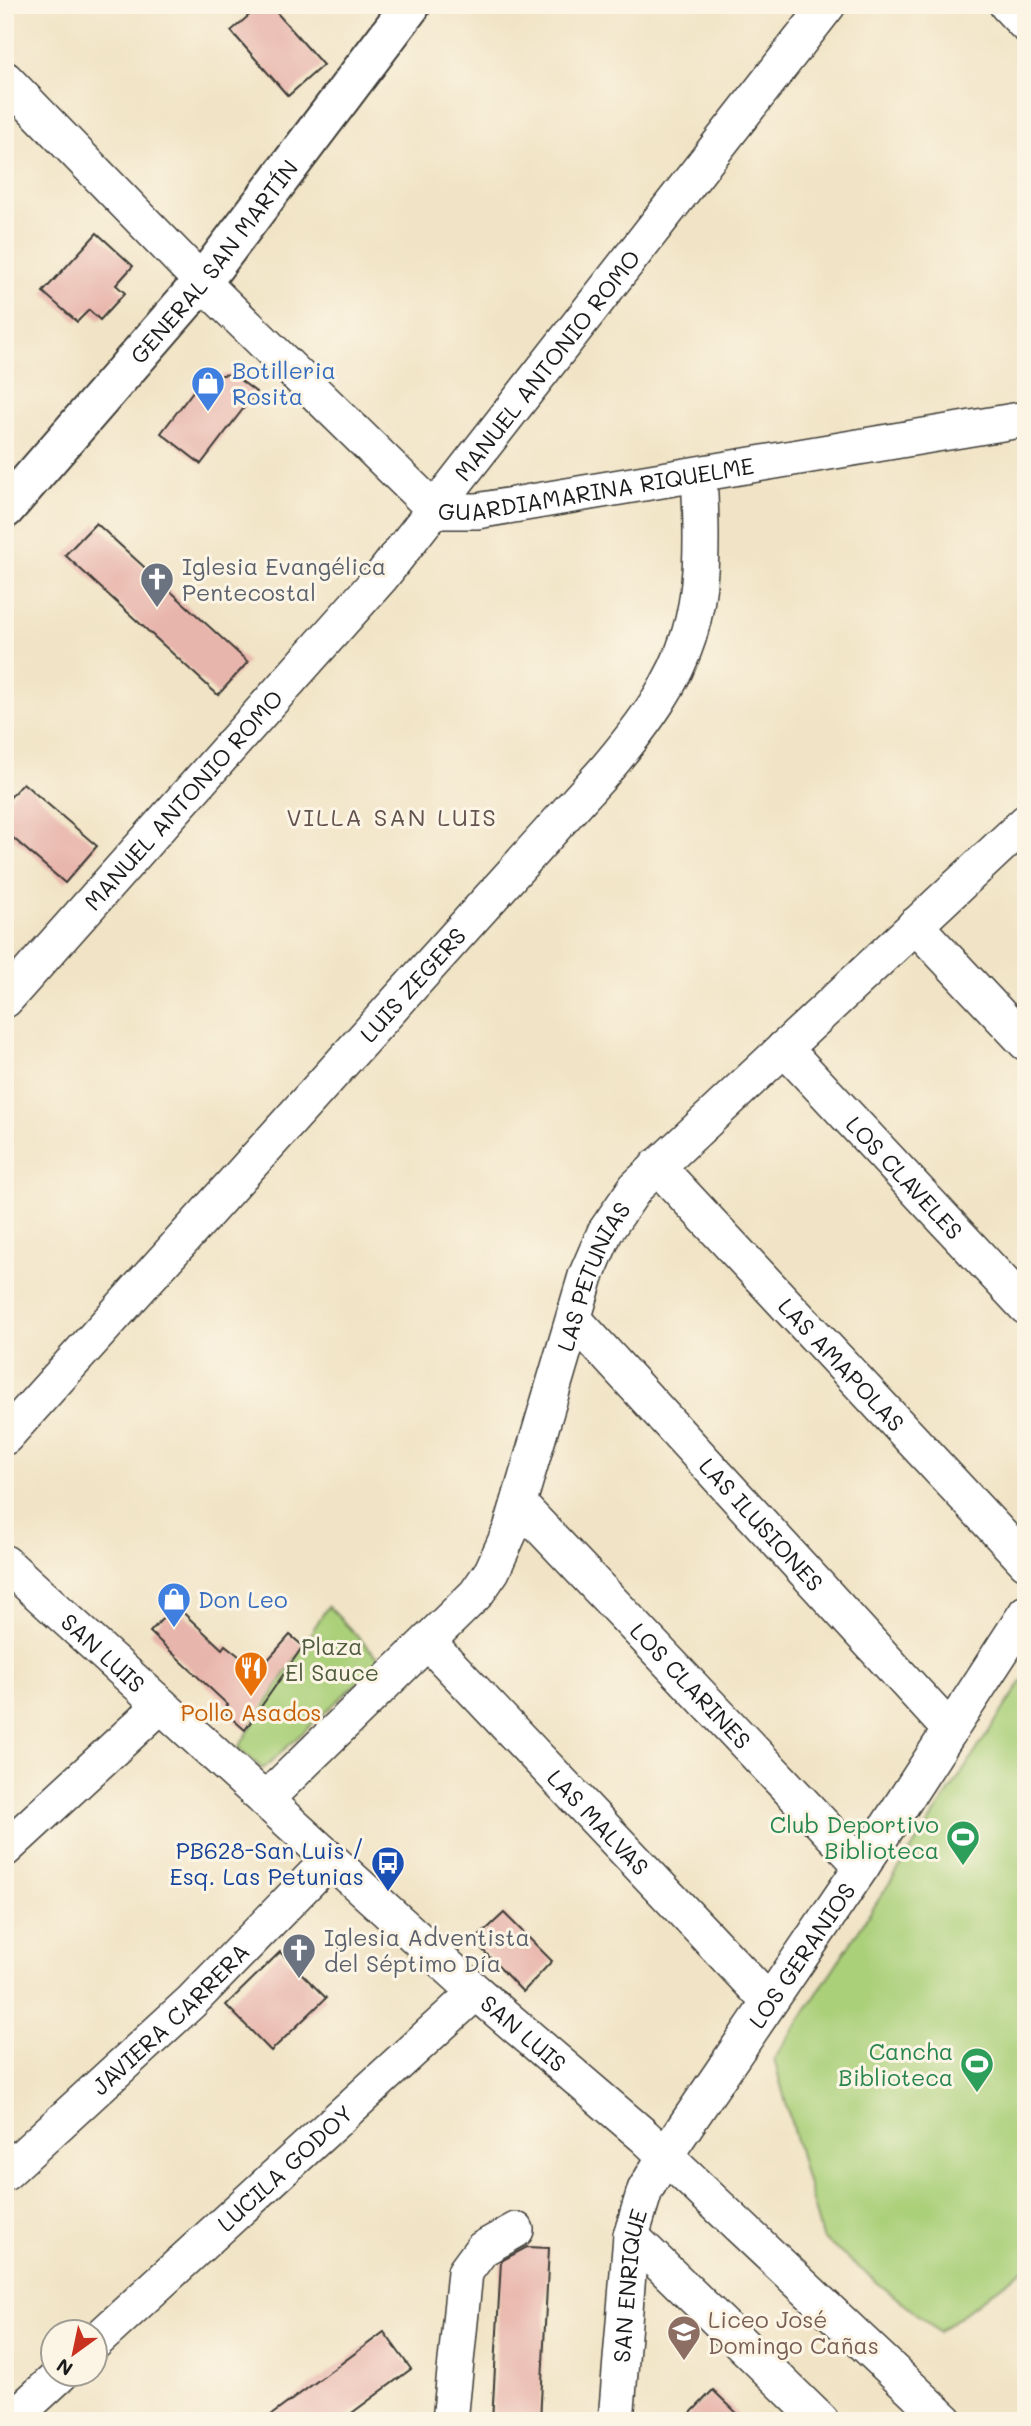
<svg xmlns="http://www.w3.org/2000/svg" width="1031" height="2426" font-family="Mali,sans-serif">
<rect width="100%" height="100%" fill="#fcf5e5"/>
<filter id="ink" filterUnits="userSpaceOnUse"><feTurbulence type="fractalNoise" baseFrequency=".0143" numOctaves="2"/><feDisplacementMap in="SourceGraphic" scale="14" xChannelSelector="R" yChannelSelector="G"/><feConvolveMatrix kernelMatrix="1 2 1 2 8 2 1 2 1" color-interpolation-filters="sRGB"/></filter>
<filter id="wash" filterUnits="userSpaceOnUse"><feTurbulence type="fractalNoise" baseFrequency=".00686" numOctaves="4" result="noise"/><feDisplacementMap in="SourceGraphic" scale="28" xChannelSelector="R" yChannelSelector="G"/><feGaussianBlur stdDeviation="1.57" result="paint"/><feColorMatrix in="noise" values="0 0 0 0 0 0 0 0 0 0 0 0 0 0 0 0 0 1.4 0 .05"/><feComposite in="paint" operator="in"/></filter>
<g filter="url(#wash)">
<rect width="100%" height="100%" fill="#f1e4c6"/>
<path fill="#abd07a" stroke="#64764b" stroke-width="2" d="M328,1606L381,1661L263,1769L238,1748Z
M1026,1675V2267L939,2332L822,2238L774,2059Z"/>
<g id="blocks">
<path fill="#e8b5ac" d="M261,5H270L323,65L288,96L231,31Z
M97,233L133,266L116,285L125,293L100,320L89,310L77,322L43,292Z
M232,374L256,392L201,464L161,433L204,377Z
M96,523L248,662L218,695L65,555Z
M23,783L97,846L65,883L5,831V803Z
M175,1605L222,1649L225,1645L258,1671L290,1635L303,1646L245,1730L223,1711L228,1705L150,1632Z
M504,1913L552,1961L523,1992L474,1941Z
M280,1952L326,1998L271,2051L226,2005Z
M527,2247L549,2248L540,2421H492L501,2261Z
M384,2332L411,2369L341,2421H263Z
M713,2390L745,2421H683Z"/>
</g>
</g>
<g filter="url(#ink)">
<use href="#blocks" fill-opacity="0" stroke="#3c3a36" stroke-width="2"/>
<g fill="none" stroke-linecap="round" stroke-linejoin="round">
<g stroke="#3c3a36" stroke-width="38">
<g id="minor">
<path d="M1007,5L1026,25"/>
<path id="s1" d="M5,79L202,282L436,511H477L1026,419"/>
<path d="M915,925L1026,1043"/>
<path id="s2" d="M5,1000L382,576L828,5"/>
<path id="s3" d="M784,1048L1026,1307"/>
<path id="s4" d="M657,1166L1026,1562"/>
<path id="s5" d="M574,1319L950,1730"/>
<path id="s6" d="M5,1437L602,774C695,665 707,618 699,475"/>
<path id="s7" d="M519,1504L862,1866"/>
<path id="s8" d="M5,1563L476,1992L644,2136L946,2421"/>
<path id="s9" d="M428,1642L769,2002"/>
<path id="s10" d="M265,1800L476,1594L492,1571L511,1529L586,1276L605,1232L636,1187L1026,822"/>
<path d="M5,1849L161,1705"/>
<path id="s11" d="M5,2173L191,2002L330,1859"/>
<path d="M631,2236L821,2421"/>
<path id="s12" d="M94,2343L476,1992"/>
<path d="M10,2421L61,2374"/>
<path d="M450,2421L465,2272L482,2249L516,2230"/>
<path id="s13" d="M616,2421L631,2236L645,2190L665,2156L862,1866L1026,1613"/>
</g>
</g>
<g stroke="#3c3a36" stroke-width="42">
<g id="major">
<path id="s14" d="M5,509L202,282L411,5"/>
</g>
</g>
<use href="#minor" stroke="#fff" stroke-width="35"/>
<use href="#major" stroke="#fff" stroke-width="38"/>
</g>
</g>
<defs>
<g id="shop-pin" transform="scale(1.75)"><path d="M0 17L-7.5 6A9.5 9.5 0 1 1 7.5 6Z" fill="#3f7fe0" stroke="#fcf5e5"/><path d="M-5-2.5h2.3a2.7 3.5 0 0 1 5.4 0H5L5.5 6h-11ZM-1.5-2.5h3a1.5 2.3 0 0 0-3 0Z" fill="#fff"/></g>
<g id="church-pin" transform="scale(1.75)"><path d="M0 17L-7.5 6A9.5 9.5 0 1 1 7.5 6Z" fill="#6b7280" stroke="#fcf5e5"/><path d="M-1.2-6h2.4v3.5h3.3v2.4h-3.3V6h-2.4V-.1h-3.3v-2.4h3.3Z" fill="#fff"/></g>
<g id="restaurant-pin" transform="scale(1.75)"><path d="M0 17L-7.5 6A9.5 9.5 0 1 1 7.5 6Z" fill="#e8710a" stroke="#fcf5e5"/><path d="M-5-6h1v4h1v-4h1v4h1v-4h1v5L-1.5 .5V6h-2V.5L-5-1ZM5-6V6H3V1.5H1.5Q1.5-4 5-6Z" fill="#fff"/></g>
<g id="stadium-pin" transform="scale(1.75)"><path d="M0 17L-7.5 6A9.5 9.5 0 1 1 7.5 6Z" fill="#2e9e5b" stroke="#fcf5e5"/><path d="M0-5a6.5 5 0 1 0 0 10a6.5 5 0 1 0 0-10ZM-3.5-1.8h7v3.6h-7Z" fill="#fff"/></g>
<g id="bus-pin" transform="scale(1.75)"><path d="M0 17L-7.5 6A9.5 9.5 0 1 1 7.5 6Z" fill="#1a4fb4" stroke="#fcf5e5"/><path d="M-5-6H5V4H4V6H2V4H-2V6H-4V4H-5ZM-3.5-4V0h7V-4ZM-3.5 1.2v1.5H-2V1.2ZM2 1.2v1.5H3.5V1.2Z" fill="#fff"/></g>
<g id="school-pin" transform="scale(1.75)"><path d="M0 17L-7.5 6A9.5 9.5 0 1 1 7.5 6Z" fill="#8d6e63" stroke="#fcf5e5"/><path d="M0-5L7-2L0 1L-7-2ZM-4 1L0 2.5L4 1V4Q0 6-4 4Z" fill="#fff"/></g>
</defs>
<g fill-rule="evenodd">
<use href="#shop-pin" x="208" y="383"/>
<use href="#church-pin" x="157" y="579"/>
<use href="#shop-pin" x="174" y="1599"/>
<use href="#restaurant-pin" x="251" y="1668"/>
<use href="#stadium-pin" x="963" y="1837"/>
<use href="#bus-pin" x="388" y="1863"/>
<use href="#church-pin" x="299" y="1950"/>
<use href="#stadium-pin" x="977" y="2064"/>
<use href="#school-pin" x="684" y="2332"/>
</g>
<g text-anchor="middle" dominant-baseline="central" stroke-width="6" stroke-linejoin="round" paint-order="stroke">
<g font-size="23" fill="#1c1c1c" stroke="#fcf5e5">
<text stroke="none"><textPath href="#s14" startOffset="324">GENERAL SAN MARTÍN</textPath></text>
<text stroke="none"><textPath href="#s2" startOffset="835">MANUEL ANTONIO ROMO</textPath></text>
<text stroke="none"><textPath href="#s1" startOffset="772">GUARDIAMARINA RIQUELME</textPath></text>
<text stroke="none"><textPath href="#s2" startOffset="268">MANUEL ANTONIO ROMO</textPath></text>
<text stroke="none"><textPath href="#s6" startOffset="609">LUIS ZEGERS</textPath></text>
<text stroke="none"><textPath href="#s3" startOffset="177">LOS CLAVELES</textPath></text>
<text stroke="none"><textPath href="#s10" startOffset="635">LAS PETUNIAS</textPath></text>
<text stroke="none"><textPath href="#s4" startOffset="271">LAS AMAPOLAS</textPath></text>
<text stroke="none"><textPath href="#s5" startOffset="278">LAS ILUSIONES</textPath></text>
<text stroke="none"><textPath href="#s8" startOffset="133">SAN LUIS</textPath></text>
<text stroke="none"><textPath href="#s7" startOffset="250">LOS CLARINES</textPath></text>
<text stroke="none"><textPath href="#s9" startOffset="248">LAS MALVAS</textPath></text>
<text stroke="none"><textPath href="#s13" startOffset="516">LOS GERANIOS</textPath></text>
<text stroke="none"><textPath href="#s11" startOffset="226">JAVIERA CARRERA</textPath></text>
<text stroke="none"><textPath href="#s8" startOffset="700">SAN LUIS</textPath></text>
<text stroke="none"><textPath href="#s12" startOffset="259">LUCILA GODOY</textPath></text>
<text stroke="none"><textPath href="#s13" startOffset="136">SAN ENRIQUE</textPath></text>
</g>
<g font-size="23" fill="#366cbe" stroke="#fcf5e5" text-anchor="start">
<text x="232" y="370">Botilleria<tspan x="232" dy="26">Rosita</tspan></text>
<text x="198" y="1599">Don Leo</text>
</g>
<g font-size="23" fill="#5b616d" stroke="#fcf5e5" text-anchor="start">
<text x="182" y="566">Iglesia Evangélica<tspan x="182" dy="26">Pentecostal</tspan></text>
<text x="324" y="1937">Iglesia Adventista<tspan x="324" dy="26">del Séptimo Día</tspan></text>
</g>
<g font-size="23" fill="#4e5b3d" stroke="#fcf5e5">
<text x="332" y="1646">Plaza<tspan x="332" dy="26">El Sauce</tspan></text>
</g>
<g font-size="23" fill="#c56008" stroke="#fcf5e5">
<text x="251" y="1712">Pollo Asados</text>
</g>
<g font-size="23" fill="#27864d" stroke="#fcf5e5" text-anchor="end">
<text x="939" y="1824">Club Deportivo<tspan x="939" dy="26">Biblioteca</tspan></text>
<text x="953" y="2051">Cancha<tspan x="953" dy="26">Biblioteca</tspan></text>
</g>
<g font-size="23" fill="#164399" stroke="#fcf5e5" text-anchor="end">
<text x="364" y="1850">PB628-San Luis /<tspan x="364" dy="26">Esq. Las Petunias</tspan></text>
</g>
<g font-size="23" fill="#785e54" stroke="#fcf5e5" text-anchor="start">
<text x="708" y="2319">Liceo José<tspan x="708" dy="26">Domingo Cañas</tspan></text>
</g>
<g font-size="24" letter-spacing="2" fill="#63524e" stroke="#fcf5e5">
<text x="392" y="816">VILLA SAN LUIS</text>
</g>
</g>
<rect width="1031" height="2426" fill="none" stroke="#fcf5e5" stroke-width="28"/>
<g transform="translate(74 2353) rotate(213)"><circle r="33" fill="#fcf5e5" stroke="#a29e95" stroke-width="2"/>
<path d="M0-5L12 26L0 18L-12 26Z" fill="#c8321e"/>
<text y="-10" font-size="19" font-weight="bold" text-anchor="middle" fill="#1c1c1c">N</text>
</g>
</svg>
